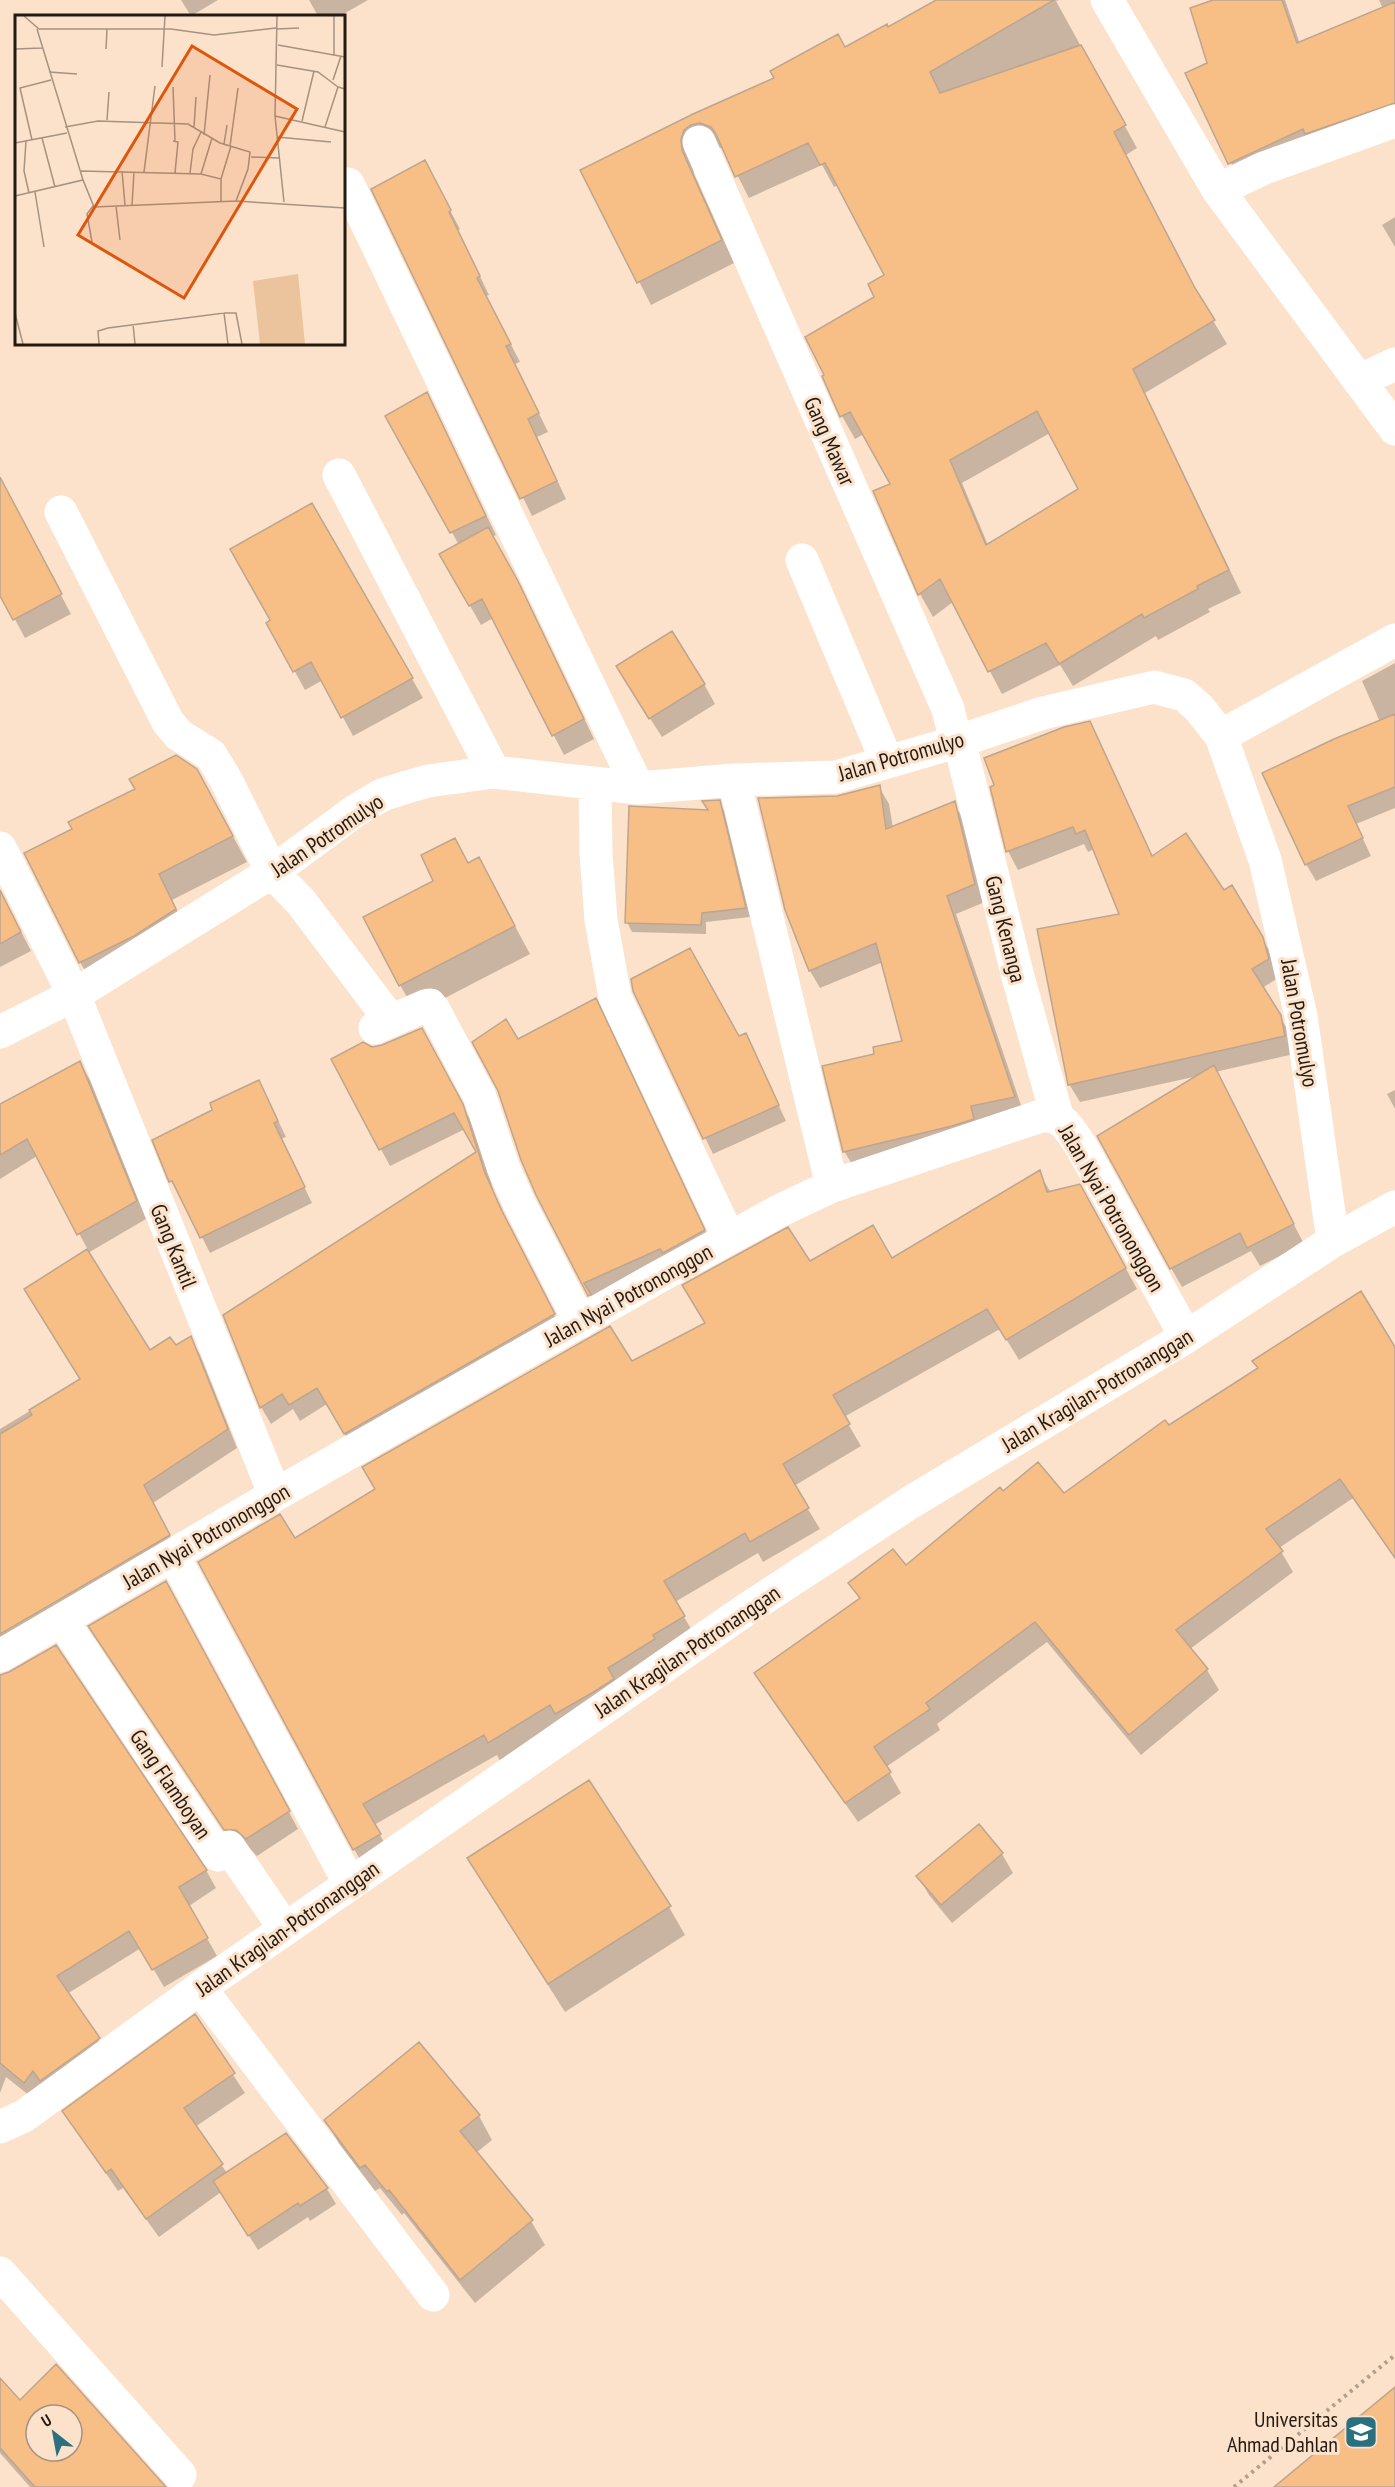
<svg xmlns="http://www.w3.org/2000/svg" width="1395" height="2487" font-family="'PT Sans Narrow',sans-serif">
<rect width="100%" height="100%" fill="#fce2cb"/>
<path fill="#0003" fill-rule="evenodd" d="M181,0H218L191,16Z
M309,0H368L340,16H318Z
M939,0H1059L1056,1L1137,148L1126,155L1202,302L1227,344L1145,393L1241,593L1208,609L1210,612L1158,640L1156,636L1073,686L1060,665L1002,694L953,602L933,617L920,594L875,492L892,485L864,434L855,439L842,416L824,377L876,298L886,276L838,185L834,187L822,165L749,198L724,149L714,146L693,163L694,174L734,263L651,305L583,171L888,29ZM1050,433L1080,490L988,545L962,483Z
M1218,0H1285L1300,44L1383,9L1379,0H1395V104L1378,110L1241,183L1187,74L1209,63Z
M434,180L460,229L458,230L489,295L486,296L520,362L515,364L548,432L537,437L566,499L532,516L373,189Z
M1395,217V247L1382,225Z
M427,394L496,535L492,537L528,602L594,739L564,755L493,618L481,625L441,555L459,545L387,416Z
M0,480L71,614L25,638L0,592Z
M353,575L423,698L353,736L323,680L305,690L268,623Z
M1395,663V808L1356,824L1371,856L1316,881L1306,864L1380,722L1362,681Z
M704,684L715,704L662,737L629,686Z
M1090,723L1153,857L1224,892L1232,887L1273,957L1278,978L1262,988L1291,1035L1294,1054L1215,1072L1304,1244L1260,1266L1251,1251L1182,1287L1171,1268L1198,1076L1080,1102L1069,1084L1121,915L1094,849L1088,852L1084,844L1018,870L1008,851L992,788Z
M879,787L889,804L893,828L954,803L964,821L985,902L956,914L1024,1114L855,1169L844,1151L876,1055L904,1042L883,962L820,988L810,971L786,909L837,797Z
M211,796L247,862L172,900L190,936L95,988L80,962Z
M719,802L724,811L750,917L706,922V934L632,932L627,922Z
M479,859L530,954L416,1013L400,985L468,864Z
M0,890L31,951L0,967Z
M634,991L739,1038L746,1035L786,1121L713,1154Z
M596,1000L714,1249L599,1313L537,1194L518,1041Z
M431,1047L472,1123L494,1192L511,1229L563,1332L354,1450L327,1404L300,1421L293,1409L271,1424L261,1407L225,1315L478,1153L465,1129L390,1166L333,1060L372,1048Z
M80,1063L90,1080L146,1219L88,1253L149,1352L170,1339L175,1347L190,1338L200,1355L237,1448L153,1503L179,1553L0,1659V1429L81,1380L26,1290L88,1250L37,1156L0,1179V1106Z
M1395,1090V1109L1387,1094Z
M267,1097L286,1137L281,1139L312,1203L210,1253L181,1196L171,1181L154,1140Z
M1039,1172L1051,1193L1092,1206L1137,1289L1019,1360L1000,1329L844,1417L861,1446L794,1486L820,1529L763,1562L758,1553L675,1602L696,1637L501,1763L497,1755L374,1825L392,1855L366,1870L354,1849L294,1540L707,1324L809,1263L892,1260Z
M1395,1349V1559L1353,1498L1279,1548L1293,1572L1190,1649L1207,1670L1219,1690L1141,1755L1047,1642L937,1724L940,1730L886,1767L901,1793L858,1822L768,1694L756,1674L860,1600L850,1583L905,1567L1003,1493L1064,1495L1259,1370L1254,1361Z
M175,1600L298,1829L257,1856L248,1847L235,1846L100,1643Z
M0,1676L206,1870L216,1888L189,1906L217,1956L164,1987L141,1948L67,1994L109,2056L35,2100L6,2077L0,2093Z
M979,1826L1002,1854L1013,1873L952,1923L929,1895L918,1876Z
M485,1886L669,1907L685,1935L565,2012Z
M195,2017L245,2093L195,2127L227,2173L286,2135L327,2189L336,2204L310,2221L308,2217L258,2250L221,2192L159,2237L123,2188L118,2191L64,2112Z
M479,2116L492,2140L476,2153L531,2221L545,2245L475,2303L404,2213L402,2215L380,2188L375,2191L340,2145L326,2121Z
M56,2366L164,2487H30L0,2453V2380L20,2402ZM36,2415H72V2451H36Z"/>
<path fill="#f7be86" stroke="#bda58f" stroke-width="1.5" fill-rule="evenodd" d="M936,0H1054L930,72L940,93L1081,45L1126,125L1114,132L1195,288L1215,320L1133,369L1229,570L1197,586L1198,589L1144,618L1142,614L1059,664L1046,643L988,672L940,579L918,595L873,491L890,484L850,412L840,417L822,376L824,375L805,337L874,297L868,284L884,275L825,163L820,165L808,143L735,177L716,134L711,127L700,123L691,125L684,130L681,139L682,150L722,240L637,283L580,170L693,114L774,78L770,71L838,34L845,47L887,24L888,27ZM1037,411L1078,489L986,545L950,460Z
M1213,0H1282L1297,43L1395,2V103L1305,134L1303,129L1228,164L1185,73L1207,63L1190,8Z
M425,160L451,210L449,212L480,276L477,278L511,344L506,346L539,413L528,419L557,481L520,499L371,189Z
M427,392L486,516L450,533L385,416Z
M0,477L62,594L13,620L0,596Z
M312,503L413,678L341,718L311,662L293,672L266,623L270,620L230,549Z
M488,527L518,581L584,719L552,736L482,599L469,606L439,554Z
M672,631L705,684L649,719L616,666Z
M1395,714V787L1348,806L1363,838L1305,865L1262,773L1334,739Z
M1090,721L1152,856L1186,833L1224,890L1232,885L1263,937L1269,959L1252,969L1281,1015L1285,1036L1068,1085L1037,929L1119,914L1085,830L1076,834L1073,827L1006,852L990,787L994,785L984,758L1064,727Z
M176,755L197,769L233,836L159,874L176,909L134,936L79,963L24,853L72,829L68,822L135,789L129,779Z
M880,785L886,829L955,801L975,884L947,896L1015,1097L971,1106L974,1119L952,1126L843,1152L822,1066L874,1054L873,1047L902,1041L876,943L809,971L785,910L758,798L837,796Z
M720,800L746,908L702,913L701,925L625,923L629,806L708,810L702,801Z
M455,838L468,863L479,857L515,926L399,986L363,917L433,881L421,855Z
M0,890L21,932L0,944Z
M690,948L739,1036L746,1033L779,1105L703,1139L633,991L631,979Z
M596,998L705,1230L663,1253L660,1249L584,1283L591,1294L588,1296L536,1195L521,1160L498,1091L472,1042L506,1019L518,1039Z
M422,1028L463,1104L485,1173L502,1211L555,1314L344,1434L317,1388L289,1405L282,1394L260,1408L223,1315L476,1152L454,1113L379,1150L331,1059L363,1042L372,1047L382,1045Z
M80,1061L137,1201L77,1235L27,1139L0,1155V1104Z
M1214,1065L1294,1224L1247,1248L1240,1233L1170,1269L1097,1136Z
M259,1080L278,1121L274,1123L305,1187L200,1238L172,1181L169,1182L152,1140L212,1110L210,1103Z
M1040,1170L1047,1192L1080,1184L1126,1268L1006,1340L987,1309L833,1395L850,1424L783,1464L809,1508L750,1542L745,1533L664,1581L685,1616L653,1635L655,1639L608,1668L614,1679L592,1693L555,1714L550,1705L488,1743L484,1735L363,1804L381,1834L353,1850L198,1562L280,1514L295,1538L375,1489L362,1467L610,1326L632,1361L705,1323L682,1285L788,1227L810,1261L873,1225L892,1258Z
M87,1249L150,1350L170,1337L176,1345L191,1336L228,1429L144,1485L170,1535L0,1634V1434L32,1415L29,1410L80,1379L24,1289Z
M1361,1291L1395,1347V1558L1340,1479L1266,1529L1283,1551L1176,1630L1208,1669L1129,1735L1035,1622L926,1703L930,1709L874,1747L891,1772L845,1803L754,1673L860,1598L848,1583L893,1549L906,1565L1000,1487L1003,1491L1038,1462L1064,1493L1165,1420L1169,1425L1258,1368L1252,1361Z
M166,1581L290,1811L246,1839L236,1830H224L88,1626Z
M56,1645L207,1870L179,1887L208,1938L152,1970L129,1931L57,1976L100,2038L40,2081L33,2071L24,2083L0,2063V1675L9,1672Z
M589,1780L671,1906L548,1984L467,1858Z
M979,1824L1003,1853L941,1905L916,1876Z
M195,2014L235,2073L184,2108L223,2164L146,2219L111,2169L106,2173L62,2111Z
M419,2042L480,2115L460,2131L533,2220L460,2280L389,2190L387,2192L365,2165L360,2168L324,2120Z
M286,2133L328,2188L300,2206L298,2203L248,2236L213,2181Z
M56,2364L166,2487H35L0,2448V2378L20,2400ZM36,2415H72V2451H36Z
M1395,2387V2487H1274Z"/>
<g fill="none" stroke-linecap="round" stroke-linejoin="round">
<path stroke="#b29e8c" stroke-width="4" stroke-dasharray="3 4.5" stroke-linecap="butt" d="M1234,2487L1395,2355"/>
<path stroke="#fff" stroke-width="33" d="M1107,0L1218,190L1395,429
M699,142L948,709L956,742
M348,184L638,788
M1218,190L1264,168L1395,121
M1359,381L1395,364
M339,475L494,772
M61,512L168,722L179,735L211,755L226,780L272,872L301,902L391,1021
M802,560L887,762
M1221,736L1395,640
M959,740L1018,977L1057,1116
M734,780L832,1186
M595,783L596,854L601,920L615,997L729,1238
M0,848L74,995L275,1495
M375,1028L425,1006L430,1005L434,1010L480,1097L503,1167L519,1203L580,1322
M0,1032L74,995L272,872L355,811L382,795L407,787L428,781L494,772L638,788L734,780L836,777L956,742L1043,713L1154,687L1184,695L1199,708L1221,736L1265,860L1301,1016L1333,1241
M173,1555L350,1884
M62,1620L218,1855L229,1847L285,1929
M0,1656L275,1495L651,1281L781,1210L832,1186L1041,1116C1063,1113 1070,1131 1081,1146L1186,1337
M200,1988L433,2295
M0,2127L24,2116L200,1988L744,1611L911,1502L1186,1337L1333,1241L1395,1207
M0,2273L180,2475"/>
</g>
<defs>
<g id="university-square" transform="scale(1.725)"><rect x="-9" y="-9" width="18" height="18" rx="4" fill="#2b707f" stroke="#fce2cb"/><path d="M0-5L7-2L0 1L-7-2ZM-4 1L0 2.5L4 1V4Q0 6-4 4Z" fill="#fff"/></g>
</defs>
<g fill-rule="evenodd">
<use href="#university-square" x="1361" y="2432"/>
</g>
<g text-anchor="middle" dominant-baseline="central" stroke-width="6" stroke-linejoin="round" paint-order="stroke">
<g font-size="22" fill="#231b12" stroke="#fce2cb">
<text transform="translate(830 441) rotate(66)">Gang Mawar</text>
<text transform="translate(901 756) rotate(-16)">Jalan Potromulyo</text>
<text transform="translate(327 835) rotate(-34)">Jalan Potromulyo</text>
<text transform="translate(1006 929) rotate(76)">Gang Kenanga</text>
<text transform="translate(1300 1023) rotate(80)">Jalan Potromulyo</text>
<text transform="translate(1112 1208) rotate(60)">Jalan Nyai Potrononggon</text>
<text transform="translate(174 1246) rotate(68)">Gang Kantil</text>
<text transform="translate(628 1295) rotate(-29)">Jalan Nyai Potrononggon</text>
<text transform="translate(1097 1390) rotate(-31)">Jalan Kragilan-Potronanggan</text>
<text transform="translate(206 1536) rotate(-30)">Jalan Nyai Potrononggon</text>
<text transform="translate(687 1651) rotate(-34)">Jalan Kragilan-Potronanggan</text>
<text transform="translate(171 1784) rotate(56)">Gang Flamboyan</text>
<text transform="translate(287 1928) rotate(-35)">Jalan Kragilan-Potronanggan</text>
</g>
<g font-size="22" fill="#231b12" stroke="#fce2cb" text-anchor="end">
<text x="1338" y="2419">Universitas<tspan x="1338" dy="25">Ahmad Dahlan</tspan></text>
</g>
</g>
<g transform="translate(15 15)">
<rect width="330" height="330" fill="#fce2cb"/>
<path d="M283,259L290,329H245L238,266Z" fill="#ebc39c"/>
<path fill="none" stroke="#a59281" stroke-width="1.5" d="M9,1L24,14H156L199,20L261,13M262,1L260,101L269,187M22,14L68,165M262,14L284,13M263,30L330,42M0,34L27,33M91,34L92,14M319,40V1M262,50L303,57L323,72M147,52L150,1M34,57L62,59M318,65L326,41M158,72L160,126M260,101L330,117M92,105L94,77M287,106L299,56M50,112L83,106L173,109L205,128L235,137L233,154L221,186M179,112L181,82M310,112L323,72L330,74M189,120L195,60M262,122L316,127M27,123L40,172M17,125L5,73L36,65M11,126L9,156L14,178M158,126L163,127L160,158M0,128L52,118M209,129L212,110M215,131L223,73M236,142L264,143M66,156L186,159L206,164V186M107,156L110,190M129,157L140,71M175,158L178,134L186,117M186,159L197,123M206,164L216,131M20,177L29,232M0,181L68,165L79,192L221,186L330,193M117,190L119,157M101,191L105,225M77,227L72,199L78,191M0,298L8,329M209,298H221L227,329M118,309L120,329M84,329L83,316L93,313L209,298L213,329"/>
<path fill="#de560c" fill-opacity="0.15" stroke="#de560c" stroke-width="3" d="M177,31L282,94L169,283L63,220Z"/>
<rect width="330" height="330" fill="none" stroke="#231b12" stroke-width="3"/>
</g>
<g transform="translate(54 2433) rotate(329)"><circle r="28" fill="#fce2cb" stroke="#a59281" stroke-width="1.5"/>
<path d="M0-4.5L10 22L0 15L-10 22Z" fill="#2b707f"/>
<text y="-9" font-size="16" font-weight="bold" text-anchor="middle" fill="#231b12">U</text>
</g>
</svg>
